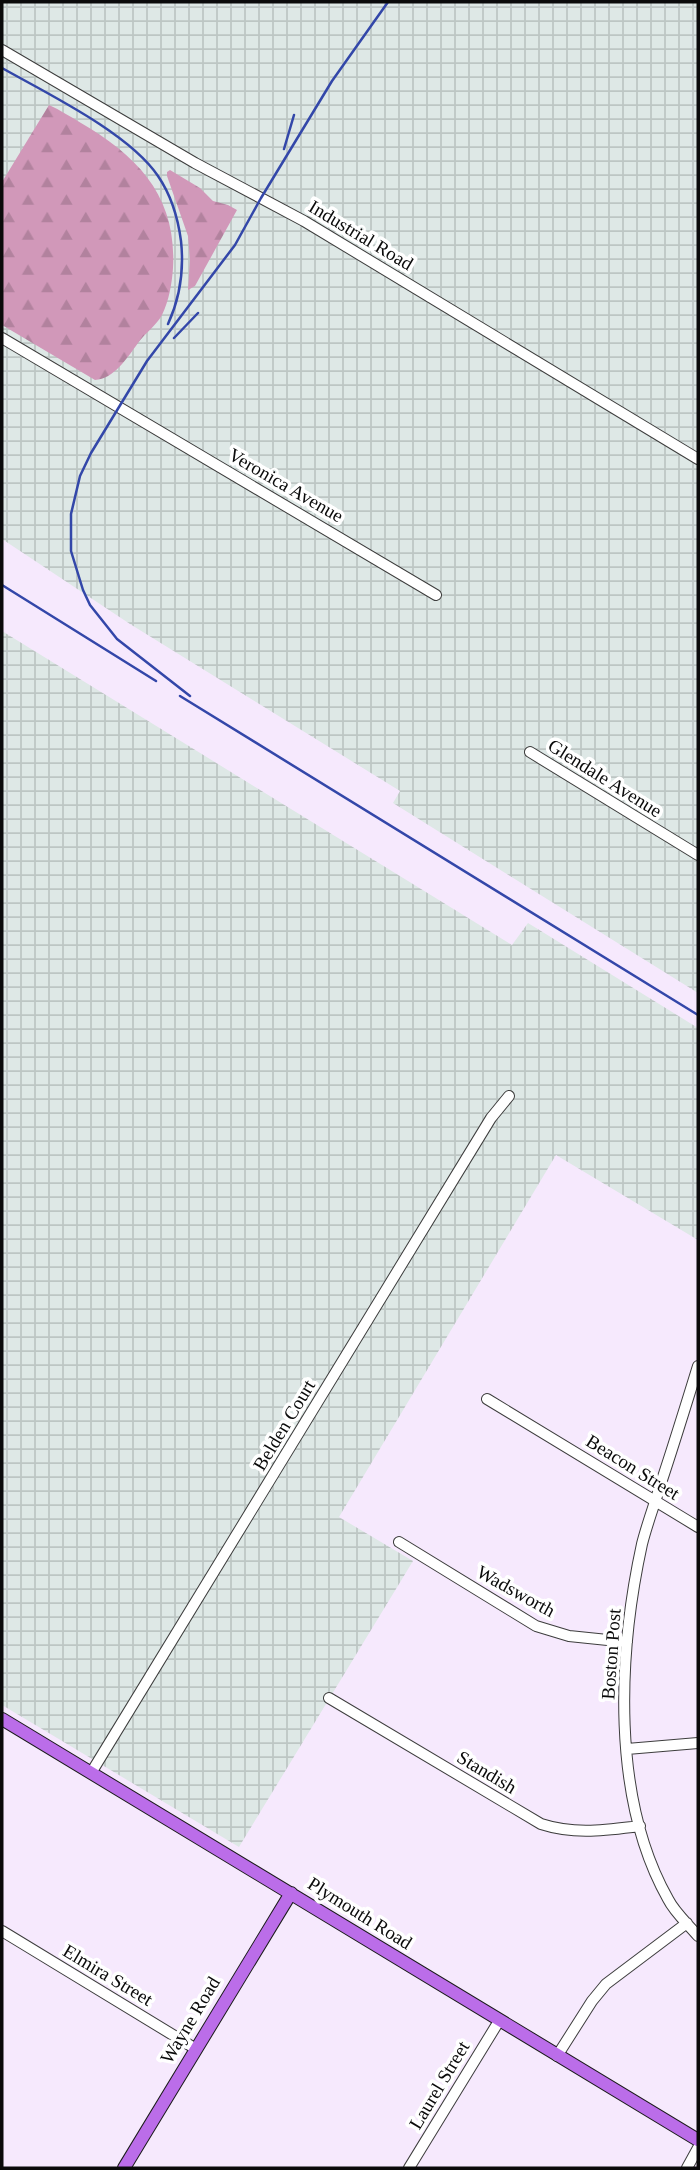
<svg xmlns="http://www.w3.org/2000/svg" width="700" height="2170" font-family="'Times New Roman',serif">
<defs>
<pattern id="industrial-grid" width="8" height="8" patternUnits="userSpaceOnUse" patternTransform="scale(1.75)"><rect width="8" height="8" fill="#dee8e6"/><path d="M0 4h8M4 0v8" fill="none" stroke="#bdc6c4"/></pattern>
<pattern id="forest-firs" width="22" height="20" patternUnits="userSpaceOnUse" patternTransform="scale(1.75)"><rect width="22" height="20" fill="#d198b9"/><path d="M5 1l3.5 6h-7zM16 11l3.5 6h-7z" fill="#b2829e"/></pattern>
</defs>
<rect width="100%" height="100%" fill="#f6e9fd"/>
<path fill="url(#industrial-grid)" d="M2,2H698V993L393,803L400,791L130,624L2,539Z
M2,631L512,945L528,923L698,1028V1240L556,1155L339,1517L413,1561L239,1847L2,1705Z"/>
<path fill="url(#forest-firs)" d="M49,105C60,110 71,117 81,123C139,157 177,197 173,268C172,283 169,301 162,315C156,326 145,333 138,343C127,358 114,379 95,380L2,325V182Z
M170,170L200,188L213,201L228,205L237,210L195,286L188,290L190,260L188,236L167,176V172Z"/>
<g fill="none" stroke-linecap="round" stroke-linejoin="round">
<g stroke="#3d3d3d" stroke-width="12">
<path id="minor" d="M2,50L195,163L304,221L698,459
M2,338L436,595
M530,752L698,855
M698,1366C686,1405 674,1444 661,1483C655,1503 647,1524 642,1544C618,1654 611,1798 668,1899C675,1913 688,1924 698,1936
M487,1399L698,1527
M399,1542L536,1626L569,1636L627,1642
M329,1698L541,1824C575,1835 606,1830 640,1826
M627,1749L698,1743
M91,1773L491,1118L509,1096
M2,1931L196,2049
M557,2056L592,2001L606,1984L687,1923
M409,2168L499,2021
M687,2168L698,2148"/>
</g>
<g stroke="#1b1b1b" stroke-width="14">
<path id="major" d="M2,1719L698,2140
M124,2168L291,1893"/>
</g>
<use href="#minor" stroke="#fff" stroke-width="10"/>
<use href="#major" stroke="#bb6de9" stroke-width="12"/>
<path stroke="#3347a9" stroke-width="2.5" d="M2,68C48,94 129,133 158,176C171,195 178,218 181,241C184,269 180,298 168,324
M284,149L294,115
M174,338L198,313
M2,585L156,681
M180,696L698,1015
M190,696L117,639L90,605L83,590L71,551V514L80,476L91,453L147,361L235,245L261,198L332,81L388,2"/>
</g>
<g text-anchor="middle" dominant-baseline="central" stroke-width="7" stroke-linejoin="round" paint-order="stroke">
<g font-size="19" fill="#0a0a0a" stroke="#fff">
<text transform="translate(361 235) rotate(31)">Industrial Road</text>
<text transform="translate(286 485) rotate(30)">Veronica Avenue</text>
<text transform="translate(605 778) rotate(32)">Glendale Avenue</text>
<text transform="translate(284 1425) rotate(-59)">Belden Court</text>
<text transform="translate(633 1467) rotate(32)">Beacon Street</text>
<text transform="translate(516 1591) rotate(29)">Wadsworth</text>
<text transform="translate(611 1654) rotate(-86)">Boston Post</text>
<text transform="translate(487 1772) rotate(31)">Standish</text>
<text transform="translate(360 1913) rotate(32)">Plymouth Road</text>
<text transform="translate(108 1975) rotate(31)">Elmira Street</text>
<text transform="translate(190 2020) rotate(-59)">Wayne Road</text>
<text transform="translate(439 2085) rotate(-59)">Laurel Street</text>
</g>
</g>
<rect width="700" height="2170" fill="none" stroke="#0a0a0a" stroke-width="7"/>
</svg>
